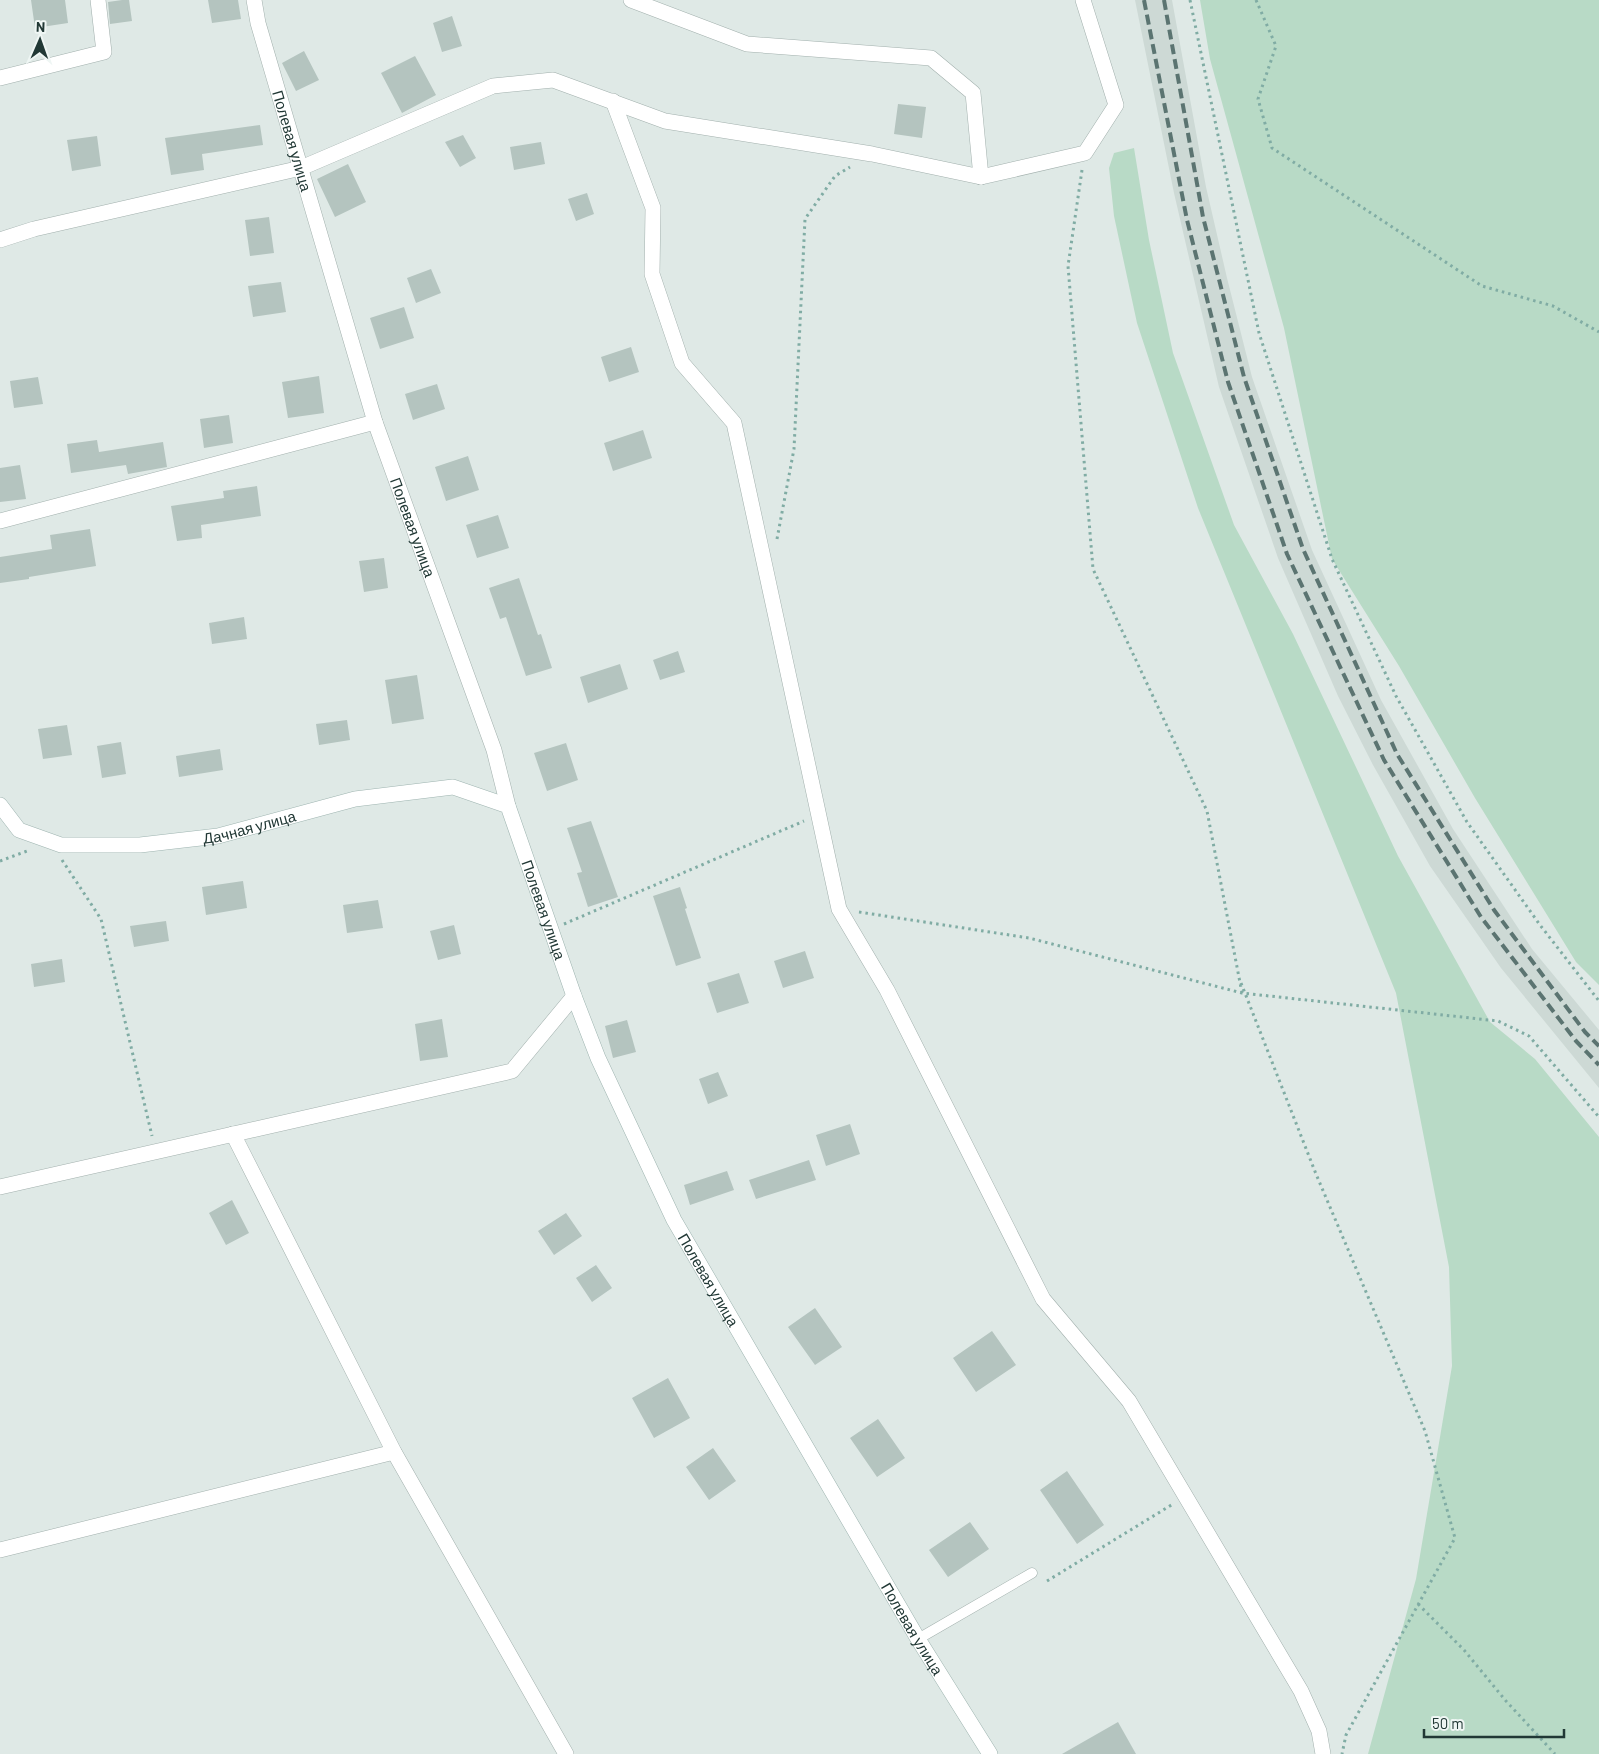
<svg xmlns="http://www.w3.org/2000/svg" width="1599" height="1754" font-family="Barlow,sans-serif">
<rect width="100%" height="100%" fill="#dfe9e6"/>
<path fill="#cdd9d5" d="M1135,0H1172L1206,187L1227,278L1252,377L1312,550L1381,700L1453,829L1532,949L1599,1030V1088L1501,968L1430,866L1373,765L1338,696L1278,558L1219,387L1174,193Z"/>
<path fill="#b8dac6" d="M1200,0H1599V985L1576,962L1475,798L1399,666L1332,559L1284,328L1210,59Z
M1134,148L1149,240L1173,353L1234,525L1293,634L1398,856L1490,1022L1535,1059L1599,1137V1754H1368L1416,1579L1452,1366L1449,1267L1396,993L1198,508L1137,323L1114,216L1109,168L1114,153Z"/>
<path fill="#b4c4bf" d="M31,0H65L68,23L35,28Z
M122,0H129L132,21L110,24L108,2Z
M208,0H238L241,19L212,23Z
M452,16L462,46L442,52L433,23Z
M304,51L319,80L296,91L282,63Z
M415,56L436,95L402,113L381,73Z
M898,104L926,107L922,138L894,134Z
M260,125L263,145L202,154L204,170L171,175L165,138Z
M463,135L476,158L460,167L445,142Z
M97,136L101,166L72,171L67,140Z
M541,142L545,164L514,170L510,147Z
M348,164L366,202L335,217L317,179Z
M587,193L594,214L576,221L568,199Z
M269,217L274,253L250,256L245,220Z
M431,269L441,293L416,303L407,278Z
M281,282L286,312L253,317L248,286Z
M404,307L414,338L380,349L370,318Z
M631,347L639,372L609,382L601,357Z
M319,376L324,413L288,418L282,382Z
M38,377L43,404L14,408L10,381Z
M437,384L445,409L413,420L405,394Z
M229,415L233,443L204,448L200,419Z
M643,430L652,458L613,471L604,443Z
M97,440L99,452L163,442L167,467L128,474L126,465L71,473L67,444Z
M468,456L479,490L446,501L435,467Z
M20,465L26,499L0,502V468Z
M257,486L261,516L201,525L202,538L177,541L171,506L224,498L223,491Z
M498,515L509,548L477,558L466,525Z
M90,529L96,566L29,577V579L0,583V557L52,549L50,535Z
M384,558L388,588L364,592L359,561Z
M519,578L538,635L541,634L552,668L526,676L506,617L500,619L489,588Z
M244,617L247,639L212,644L209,623Z
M678,651L685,672L660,680L653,660Z
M620,664L628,689L588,703L580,677Z
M417,675L424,719L392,724L385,680Z
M347,720L350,740L319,745L316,724Z
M67,725L72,755L43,759L38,729Z
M121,742L126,774L102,778L97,746Z
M566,743L578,780L547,791L534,753Z
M220,749L223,770L179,777L176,756Z
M591,821L618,897L588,907L577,873L582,872L567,828Z
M243,881L247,908L206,915L202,887Z
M680,887L687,908L685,909L701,958L676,966L653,896Z
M378,900L383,928L347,933L343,905Z
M166,921L169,941L134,947L130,926Z
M454,925L461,954L438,960L430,931Z
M805,951L814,978L783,988L774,961Z
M62,959L65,982L34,987L31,964Z
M739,973L749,1003L717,1013L707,983Z
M442,1019L448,1057L420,1061L415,1024Z
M627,1020L636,1052L613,1058L605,1026Z
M718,1072L728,1096L708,1104L699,1079Z
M850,1124L860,1154L826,1166L816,1135Z
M809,1160L816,1180L756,1199L749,1180Z
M727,1171L734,1190L690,1205L684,1185Z
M232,1200L249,1233L226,1245L209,1213Z
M566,1213L582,1236L554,1255L538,1231Z
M596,1265L612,1288L592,1302L576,1278Z
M815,1308L842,1347L815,1365L788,1327Z
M992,1331L1016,1365L976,1392L953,1358Z
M668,1378L690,1418L654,1438L632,1398Z
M878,1419L905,1458L877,1477L850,1438Z
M713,1448L736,1481L709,1500L686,1467Z
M1067,1471L1104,1525L1077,1544L1040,1490Z
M970,1522L989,1549L948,1577L929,1550Z
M1118,1722L1136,1754H1062Z"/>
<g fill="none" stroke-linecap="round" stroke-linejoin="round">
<g stroke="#a2b0ad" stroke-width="11">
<path id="lane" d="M918,1639L1032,1573"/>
</g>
<g stroke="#a2b0ad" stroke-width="16">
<g id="street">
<path id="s1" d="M254,0L258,23L375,422L494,750L508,806"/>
<path d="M631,0L747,44L931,58L973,93L981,177"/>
<path d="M0,78L104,52L98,0"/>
<path d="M613,101L653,208L652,274L682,363L734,423L839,909L887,990L1043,1299L1129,1401L1301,1691L1319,1731L1323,1754"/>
<path d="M0,240L34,229L301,168L493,86L553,80L665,121L872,154L981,177L1085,153L1116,105L1083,0"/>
<path d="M0,521L375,422"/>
<path d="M233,1134L394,1452L566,1754"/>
<path d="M0,1187L512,1071L574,996"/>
<path d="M0,1550L394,1452"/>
</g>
</g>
<g stroke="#9eb4b0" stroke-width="16">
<g id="secondary">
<path id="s2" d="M0,805L19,830L61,845H140L218,836L355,799L453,787L508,806L574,996L598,1058L674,1220L918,1639L990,1754"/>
</g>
</g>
<path stroke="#80aca4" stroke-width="3" stroke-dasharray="2.5 4" stroke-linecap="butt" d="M1190,0L1259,333L1332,559L1396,696L1467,822L1540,925L1599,1001
M1256,0L1276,46L1258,99L1272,148L1482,286L1553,306L1599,332
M1082,170L1068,266L1093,569L1207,811L1242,993
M777,539L794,449L805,219L835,176L850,167
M62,860L101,919L152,1136
M0,861L27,851
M859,912L1029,938L1242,993L1498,1021L1529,1036L1599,1117
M564,924L804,821
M1241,983L1316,1174L1425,1431L1455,1538L1346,1735L1342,1754
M1047,1581L1173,1504
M1418,1604L1464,1650L1506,1701L1555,1754"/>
<use href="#lane" stroke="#fff" stroke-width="10"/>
<use href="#street" stroke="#fff" stroke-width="15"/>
<use href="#secondary" stroke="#fff" stroke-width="15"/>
<path stroke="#5b7471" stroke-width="4" stroke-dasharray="10 5" stroke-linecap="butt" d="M1144,0L1187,220L1228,382L1287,554L1384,760L1481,917L1576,1041L1599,1065
M1164,0L1203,217L1244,377L1303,549L1397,754L1494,910L1585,1032L1599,1046"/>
</g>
<g text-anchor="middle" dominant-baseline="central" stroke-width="4" stroke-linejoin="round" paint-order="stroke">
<g font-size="15" fill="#213835" stroke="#eff6f4">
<text stroke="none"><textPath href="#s1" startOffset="146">Полевая улица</textPath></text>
<text stroke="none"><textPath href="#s1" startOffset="551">Полевая улица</textPath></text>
<text stroke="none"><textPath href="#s2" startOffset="266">Дачная улица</textPath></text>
<text stroke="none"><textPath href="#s2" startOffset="642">Полевая улица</textPath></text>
<text stroke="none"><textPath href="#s2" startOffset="1048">Полевая улица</textPath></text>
<text stroke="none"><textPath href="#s2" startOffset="1452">Полевая улица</textPath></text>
</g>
</g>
<g transform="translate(40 40) rotate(2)" stroke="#eff6f4" stroke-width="4" paint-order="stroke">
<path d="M0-4L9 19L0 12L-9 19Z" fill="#213835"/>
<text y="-8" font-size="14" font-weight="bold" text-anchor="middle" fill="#213835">N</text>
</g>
<path d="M1424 1729v8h140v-8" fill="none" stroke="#213835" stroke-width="2.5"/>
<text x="1432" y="1729" font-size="15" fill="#213835" stroke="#eff6f4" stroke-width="4" paint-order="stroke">50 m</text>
</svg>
